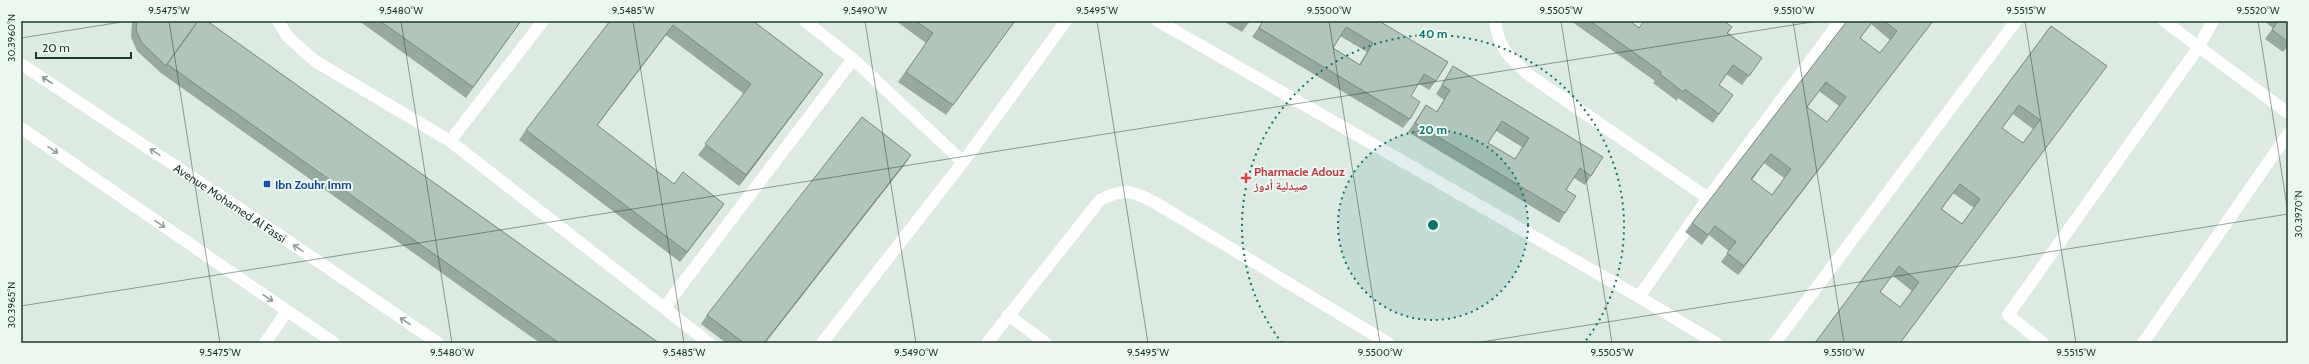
<svg xmlns="http://www.w3.org/2000/svg" width="2309" height="364" font-family="Cabin,'Noto Naskh Arabic',sans-serif">
<rect width="100%" height="100%" fill="#dceae2"/>
<g fill="none" stroke-linecap="round" stroke-linejoin="round">
<g stroke="#fff" stroke-width="12">
<path d="M278,21L288,37L315,61L450,141L709,343"/>
<path d="M805,21L853,59L963,162"/>
<path d="M1158,21L1639,297L1716,343"/>
<path d="M1495,21C1499,49 1509,57 1529,75L1708,198"/>
<path d="M2164,21L2288,113"/>
<path id="s1" d="M21,64L272,230L438,343"/>
<path d="M21,128L334,343"/>
<path d="M450,141L543,21"/>
<path d="M1639,297L1708,198L1840,21"/>
<path d="M664,308L853,59"/>
<path d="M1008,315L1046,343"/>
<path d="M265,343L287,311"/>
<path d="M822,343L963,162L1066,21"/>
<path d="M987,343L1100,200C1124,188 1131,190 1154,202L1388,343"/>
<path d="M1775,343L2016,21"/>
<path d="M2043,343L2008,315L2198,48L2213,21"/>
<path d="M2143,343L2288,134"/>
</g>
</g>
<path fill="#98a9a0" fill-rule="evenodd" d="M132,21H207L659,343H540L161,73L137,51L131,37Z
M359,21H521L466,98Z
M610,21H753L823,74L739,186L698,155L744,94L666,35L597,125L674,184L724,204L680,262L519,140L526,130Z
M896,21H1015L946,115L898,82L926,43Z
M1223,21H1250L1242,32Z
M1263,21H1379L1436,81L1429,90L1418,83L1411,96L1410,119L1403,128L1252,37ZM1340,36L1367,52L1359,65L1333,48Z
M1571,21H1630L1639,28L1732,27L1728,33L1762,58L1742,85L1726,74L1719,85L1733,95L1713,123L1678,98L1677,101L1653,83L1655,81Z
M1847,21H1933L1738,275L1721,262L1729,251L1709,235L1702,245L1685,232ZM1871,24L1890,40L1880,53L1860,38ZM1819,91L1839,106L1827,122L1807,107ZM1764,163L1784,178L1772,195L1752,180Z
M2264,21H2288V46L2283,52L2265,39L2273,28Z
M2051,26L2107,66L2100,75L1900,343H1815ZM2013,114L2033,129L2023,143L2002,128ZM1953,193L1974,208L1962,224L1942,209ZM1892,275L1912,291L1900,307L1880,292Z
M1453,66L1591,176L1585,185L1574,178L1566,190L1565,213L1559,223L1408,132L1426,105L1436,112L1444,100L1436,94L1447,76ZM1496,131L1522,147L1515,159L1488,143Z
M911,155L905,164L765,343H726L701,324L707,315Z"/>
<path fill="#7c8a82" d="M1933,21L1738,275L1744,266Z
M673,25L666,35L590,135L597,125Z
M2107,66L2100,75L1900,343Z
M823,74L816,84L739,186L746,175Z
M1771,154L1764,163L1745,188L1751,179Z
M911,155L905,164L765,343H764Z
M724,204L717,214L680,262L687,252Z"/>
<path fill="#b1c5ba" stroke="#7c8a82" fill-rule="evenodd" d="M137,21H198L166,66L142,43L136,30Z
M198,21H207L659,343H559L167,64Z
M380,21H521L473,87Z
M610,21H753L823,74L746,175L705,144L751,84L673,25L597,125L674,184L683,172L724,204L687,252L526,130Z
M916,21H1015L953,105L906,72L933,33Z
M1245,21H1250L1248,23Z
M1263,21H1379L1448,62L1436,81L1424,74L1411,96L1420,102L1410,119L1259,28ZM1346,27L1373,43L1360,65L1333,48Z
M1590,21H1630L1639,28L1644,21H1724L1732,27L1727,33L1762,58L1749,76L1733,65L1719,85L1733,95L1719,114L1685,89L1683,92L1660,74L1661,72Z
M1847,21H1873L1860,38L1880,53L1897,31L1884,21H1933L1744,266L1727,253L1736,242L1715,226L1708,235L1692,223ZM1826,82L1846,97L1827,122L1807,107ZM1771,154L1791,169L1772,195L1751,179Z
M2278,21H2288V42L2272,30Z
M2051,26L2107,66L1900,343H1815ZM2019,105L2040,120L2023,143L2002,128ZM1960,184L1980,199L1962,224L1941,209ZM1899,266L1919,282L1900,307L1880,292Z
M1453,66L1603,157L1591,176L1580,168L1566,190L1576,196L1565,213L1415,123L1426,105L1437,112L1450,90L1442,85ZM1502,121L1529,138L1515,159L1488,143Z
M862,117L911,155L764,343H744L707,315Z"/>
<defs><path id="oneway-shaft" d="M-6 0H5M1.5-3L5.5 0L1.5 3" fill="none" stroke-width="1.6" stroke-linecap="round" stroke-linejoin="round"/></defs>
<g stroke="#8e9c96">
<use href="#oneway-shaft" transform="translate(47 80) rotate(-147)"/>
<use href="#oneway-shaft" transform="translate(53 150) rotate(34)"/>
<use href="#oneway-shaft" transform="translate(155 152) rotate(-146)"/>
<use href="#oneway-shaft" transform="translate(160 224) rotate(34)"/>
<use href="#oneway-shaft" transform="translate(298 248) rotate(-146)"/>
<use href="#oneway-shaft" transform="translate(268 298) rotate(34)"/>
<use href="#oneway-shaft" transform="translate(405 321) rotate(-146)"/>
</g>
<path fill="none" stroke="#1d3a2e" stroke-width="1" stroke-opacity="0.45" d="M169,21L220,343M401,21L452,343M633,21L684,343M865,21L916,343M1097,21L1148,343M1329,21L1380,343M1561,21L1612,343M1793,21L1844,343M2025,21L2076,343M2258,21L2288,213M21,38L128,21M21,306L1818,21M1475,343L2288,214"/>
<circle cx="1433" cy="225" r="95" fill="#0f766e" fill-opacity=".12"/>
<g fill="none" stroke="#0f766e" stroke-width="2" stroke-dasharray="2 4">
<circle cx="1433" cy="225" r="95"/>
<path d="M1282 343A191 191 0 1 1 1584 343"/>
</g>
<path fill="#e0444e" stroke="#ecf7f0" stroke-width="1.5" d="M1244 172h4v4h4v4h-4v4h-4v-4h-4v-4h4z"/>
<rect fill="#1a4fb4" stroke="#ecf7f0" stroke-width="1.5" x="263" y="180" width="8" height="8" rx="2"/>
<g text-anchor="middle" dominant-baseline="central" stroke-width="4" stroke-linejoin="round" paint-order="stroke">
<g font-size="12" font-weight="bold" fill="#be3a42" stroke="#ecf7f0" text-anchor="start">
<text x="1254" y="171">Pharmacie Adouz<tspan x="1254" dy="14">صيدلية أدوز</tspan></text>
</g>
<g font-size="12" font-weight="bold" fill="#164399" stroke="#ecf7f0" text-anchor="start">
<text x="275" y="184">Ibn Zouhr Imm</text>
</g>
<g font-size="12" fill="#1d3a2e" stroke="#ecf7f0">
<text stroke="none"><textPath href="#s1" startOffset="251">Avenue Mohamed Al Fassi</textPath></text>
</g>
</g>
<circle cx="1433" cy="225" r="6" fill="#0f766e" stroke="#ecf7f0" stroke-width="2"/>
<g font-size="12" text-anchor="middle" font-weight="bold" fill="#0f766e" stroke="#ecf7f0" stroke-width="4" stroke-linejoin="round" paint-order="stroke">
<text x="1433" y="38">40 m</text>
<text x="1433" y="134">20 m</text>
</g>
<rect width="2309" height="364" fill="none" stroke="#ecf7f0" stroke-width="44"/>
<path d="M36 52v6h95v-6" fill="none" stroke="#1d3a2e" stroke-width="2"/>
<text x="42" y="52" font-size="12" fill="#1d3a2e" stroke="#ecf7f0" stroke-width="3" paint-order="stroke">20 m</text>
<rect x="22" y="22" width="2265" height="320" fill="none" stroke="#1d3a2e" stroke-width="1.5"/>
<g font-size="10" text-anchor="middle" fill="#1d3a2e">
<text x="169" y="14">9.5475°W</text>
<text x="401" y="14">9.5480°W</text>
<text x="633" y="14">9.5485°W</text>
<text x="865" y="14">9.5490°W</text>
<text x="1097" y="14">9.5495°W</text>
<text x="1329" y="14">9.5500°W</text>
<text x="1561" y="14">9.5505°W</text>
<text x="1794" y="14">9.5510°W</text>
<text x="2026" y="14">9.5515°W</text>
<text x="2258" y="14">9.5520°W</text>
<text transform="translate(11 38) rotate(-90)" y="4">30.3960°N</text>
<text transform="translate(2298 214) rotate(-90)" y="4">30.3970°N</text>
<text transform="translate(11 305) rotate(-90)" y="4">30.3965°N</text>
<text x="220" y="356">9.5475°W</text>
<text x="452" y="356">9.5480°W</text>
<text x="684" y="356">9.5485°W</text>
<text x="916" y="356">9.5490°W</text>
<text x="1148" y="356">9.5495°W</text>
<text x="1380" y="356">9.5500°W</text>
<text x="1612" y="356">9.5505°W</text>
<text x="1844" y="356">9.5510°W</text>
<text x="2076" y="356">9.5515°W</text>
</g>
</svg>
